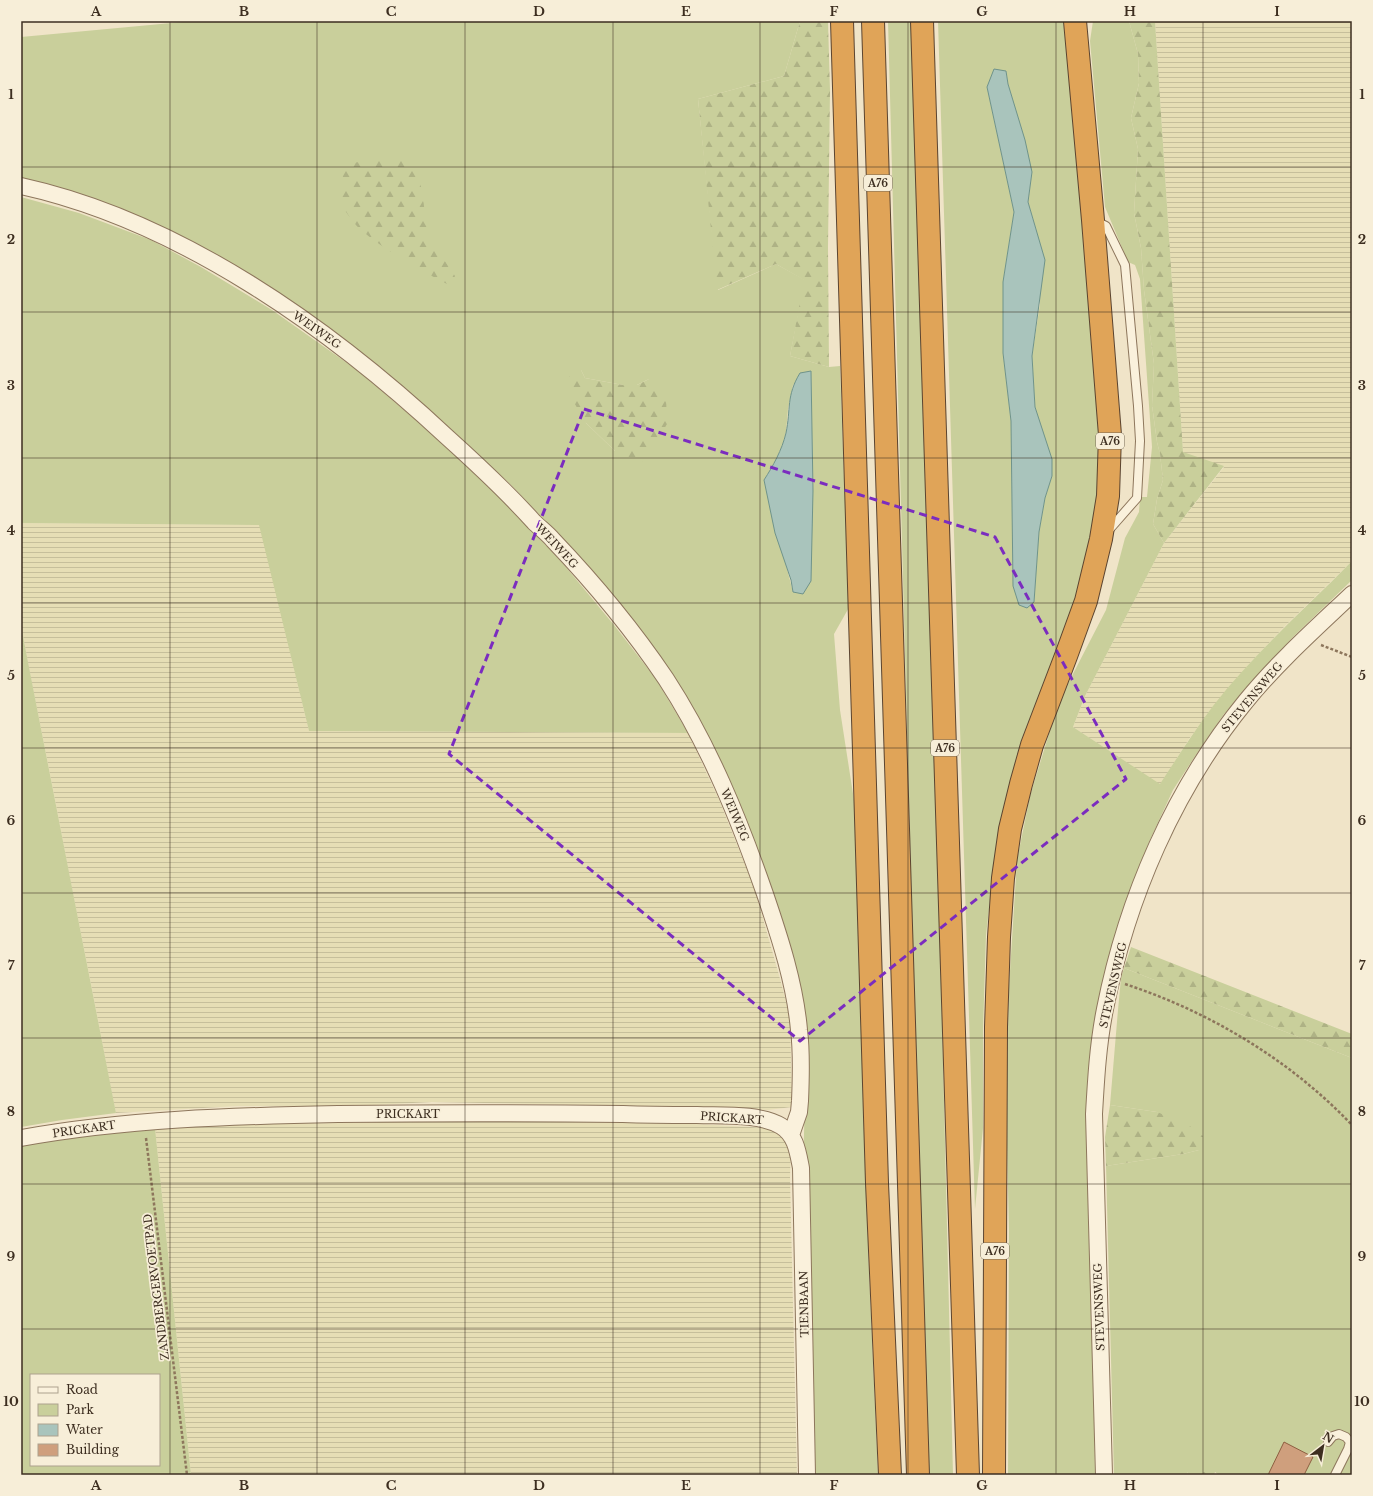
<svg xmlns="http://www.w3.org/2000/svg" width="1373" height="1496" font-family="'Libre Baskerville',serif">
<defs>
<pattern id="farmland-rules" width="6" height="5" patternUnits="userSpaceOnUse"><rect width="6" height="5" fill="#e6deb5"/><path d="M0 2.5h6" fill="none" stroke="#c6bf9b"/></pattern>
<pattern id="forest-firs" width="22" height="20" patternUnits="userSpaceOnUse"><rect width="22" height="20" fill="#c9cf9b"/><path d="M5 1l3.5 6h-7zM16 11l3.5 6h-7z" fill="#aeb285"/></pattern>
</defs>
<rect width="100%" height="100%" fill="#f0e4c8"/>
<path fill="url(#farmland-rules)" d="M1155,21H1352V561L1284,627L1251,662L1214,706L1189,739L1160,785L1073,727L1085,696L1164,543L1224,467L1183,453Z
M21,523L260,525L309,731L688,733L720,802L754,887L779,975L790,1017L792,1107L768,1110L694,1107L432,1102L354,1106H238L116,1113L21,626Z
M433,1120L694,1124L769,1128L791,1142L790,1178L797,1475H191L155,1128L236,1124L354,1123Z"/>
<path fill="#c9cf9b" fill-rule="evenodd" d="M193,21H800L784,76L698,99L718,290L776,264L805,280L790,356L829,367L840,366L844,479L851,604L834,634L840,710L858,826L860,985L869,1271L878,1475H811L803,1178L805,1090L803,1015L700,727L572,549L511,485L429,410L280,297L21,180V37ZM581,370L585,378L623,385H637L649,379L615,451L586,423ZM811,371L813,491L793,592L764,480L774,464L783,444L786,432L788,409L793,385Z
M888,21H918L953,1475H927Z
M938,21H1065L1102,442L1091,566L995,857L986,935L983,1031V1128L975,1209ZM1006,71L1008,84L1032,172L1028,202L1036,230L1040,304L1032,356L1035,407L1052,476L1045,498L1039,532L1034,602L1013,586L1011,421L1003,353V282L1014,212L987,87Z
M1093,21H1129L1138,54L1139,83L1131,118L1138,149L1134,213L1141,248L1144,290L1154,364L1152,405L1157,442L1160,454L1163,480L1157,499L1153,524L1164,543L1085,696L1073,727L1160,784C1177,758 1194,731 1213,706C1254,653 1305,609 1352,561V580L1294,636L1261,671L1224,714L1201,747L1173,790L1149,842L1128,899L1103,979L1092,1083V1281L1095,1475H1008L1009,1231L1006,1101L1009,987L1017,860L1030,796L1059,701L1106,610L1125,538L1139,512L1140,497H1147L1152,447L1140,279L1135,265L1128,262L1105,207L1090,41Z
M21,197L79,213L151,240L201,267L272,310L357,370L418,422L500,497L560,560L614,625L656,679L688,733L309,731L259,525L21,523Z
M21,626L116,1113L62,1120L21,1127Z
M1124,968L1352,1058V1475H1219L1215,1472H1188L1186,1475H1114L1106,1166L1183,1154L1199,1150L1157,1112L1110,1105L1118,1010L1121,978Z
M155,1128L191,1475H21V1143ZM31,1375H159V1465H31Z"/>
<path fill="url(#forest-firs)" d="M800,21H828L830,91L828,247L829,367L790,356L804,280L776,264L717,290L698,99L784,76Z
M1129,21H1155L1183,452L1224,466L1164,543L1153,524L1157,499L1163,480L1160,454L1157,442L1152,405L1154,364L1144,290L1141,248L1134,213L1138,149L1131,118L1139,83L1138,54Z
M406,156L414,159L422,191L428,236L455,276L452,282L447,284C417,268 385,251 360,229C352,222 346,211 339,202L343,174L347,164C366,160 386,159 406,156Z
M574,367L581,370L585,378L623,385H637L649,379L657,382L666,397L667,424L652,449L637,468L615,451L586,423L569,394V376Z
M1131,947L1352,1034V1058L1124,968Z
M1110,1105L1157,1112L1187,1124L1203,1136L1199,1150L1183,1154L1106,1166L1105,1137Z
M1188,1472H1215L1214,1475H1186Z"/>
<path fill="#a9c4bc" stroke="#6f938a" d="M994,69L1006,71L1008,84L1025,140L1032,172L1028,202L1045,260L1032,356L1035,407L1052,459V476L1045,498L1039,532L1034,602L1027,608L1019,605L1013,586L1011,421L1003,353V282L1014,212L987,87Z
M811,371L813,491L811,581L803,594L793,592L791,580L775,533L764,480C773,466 782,450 786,433C791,409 786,396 800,373Z"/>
<path fill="#cf9f7d" stroke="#8d5f41" d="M1284,1442L1313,1457L1304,1475H1268Z"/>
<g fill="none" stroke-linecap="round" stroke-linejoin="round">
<g stroke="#8d765c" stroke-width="10">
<path id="service" d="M1096,221L1106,226L1125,265L1138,406L1140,441L1137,498L1108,531
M1328,1442L1333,1436L1339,1434L1346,1437L1350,1442L1348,1449L1335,1475"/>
</g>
<g stroke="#8d765c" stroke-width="18">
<path id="minor" d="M21,186C180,221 330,328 447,437C477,464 507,492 534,522C540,528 547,533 553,540C594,583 633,630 666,679C709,745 739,819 765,894C780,938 795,984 799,1030C802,1054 801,1078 800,1101L799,1112L791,1135
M21,1138C126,1119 231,1116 338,1114C433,1113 528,1113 623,1114C648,1115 672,1115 697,1115C721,1116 759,1113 781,1126C796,1135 798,1153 801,1168L807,1475
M1104,1475L1094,1114C1096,1079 1098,1044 1105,1009C1127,898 1174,789 1246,701C1278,662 1315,629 1352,594"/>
</g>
<g stroke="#5b4430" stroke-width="24">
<path id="motorway" d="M842,21L877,1183L890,1475
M873,21L918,1475
M922,21L968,1475
M994,1475L996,1027L999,937L1003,878L1010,829L1021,784L1032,745L1066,656L1086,601L1101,539L1108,496L1110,435L1093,220L1075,21"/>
</g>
<path stroke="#8d765c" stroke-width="2.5" stroke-dasharray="3 2" stroke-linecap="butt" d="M1321,645L1352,657
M1125,984C1210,1012 1290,1060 1352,1125
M146,1138L187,1475"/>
<use href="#service" stroke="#faf1dc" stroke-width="8"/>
<use href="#minor" stroke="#faf1dc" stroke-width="16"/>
<use href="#motorway" stroke="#e0a458" stroke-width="22"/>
</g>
<path fill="none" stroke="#7b2cbf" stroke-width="3" stroke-dasharray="8 5" stroke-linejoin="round" d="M584,409L995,537L1126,779L800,1041L449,754Z"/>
<path fill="none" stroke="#3d2e20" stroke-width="1" stroke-opacity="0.55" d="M170,21V1475M317,21V1475M465,21V1475M613,21V1475M760,21V1475M908,21V1475M1056,21V1475M1203,21V1475M21,167H1352M21,312H1352M21,458H1352M21,603H1352M21,748H1352M21,893H1352M21,1038H1352M21,1184H1352M21,1329H1352"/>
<g text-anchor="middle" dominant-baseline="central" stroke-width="3.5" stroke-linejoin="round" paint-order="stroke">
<g fill="#f7eed8" stroke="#756857" stroke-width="1">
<rect x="864" y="175" width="28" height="16" rx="3"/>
<rect x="1096" y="433" width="28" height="16" rx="3"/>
<rect x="931" y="740" width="28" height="16" rx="3"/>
<rect x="981" y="1243" width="28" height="16" rx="3"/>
</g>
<g font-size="10" font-weight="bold" fill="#3d2e20">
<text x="878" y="183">A76</text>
<text x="1110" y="441">A76</text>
<text x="945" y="748">A76</text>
<text x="995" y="1251">A76</text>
</g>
<g font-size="11" fill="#3d2e20" stroke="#f7eed8">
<text transform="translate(317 330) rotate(35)">WEIWEG</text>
<text transform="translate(557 546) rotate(47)">WEIWEG</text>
<text transform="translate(1252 697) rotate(-50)">STEVENSWEG</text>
<text transform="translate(735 815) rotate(67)">WEIWEG</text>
<text transform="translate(1113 985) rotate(-77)">STEVENSWEG</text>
<text x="408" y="1114">PRICKART</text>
<text transform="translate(732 1118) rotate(4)">PRICKART</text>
<text transform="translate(84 1129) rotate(-8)">PRICKART</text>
<text transform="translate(156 1287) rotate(-97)">ZANDBERGERVOETPAD</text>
<text transform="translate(804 1304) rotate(-91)">TIENBAAN</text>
<text transform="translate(1099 1307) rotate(-92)">STEVENSWEG</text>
</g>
</g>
<rect width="1373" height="1496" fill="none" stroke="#f7eed8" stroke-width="44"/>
<rect x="30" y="1374" width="130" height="92" fill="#f7eed8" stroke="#ada18e"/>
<rect x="38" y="1387" width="20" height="6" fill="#faf1dc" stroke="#ada18e"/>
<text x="66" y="1394" font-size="12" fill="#3d2e20">Road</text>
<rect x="38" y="1404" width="20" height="12" fill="#c9cf9b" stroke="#ada18e"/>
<text x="66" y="1414" font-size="12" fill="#3d2e20">Park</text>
<rect x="38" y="1424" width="20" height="12" fill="#a9c4bc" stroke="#ada18e"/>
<text x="66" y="1434" font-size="12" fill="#3d2e20">Water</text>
<rect x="38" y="1444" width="20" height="12" fill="#cf9f7d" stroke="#ada18e"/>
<text x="66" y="1454" font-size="12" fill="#3d2e20">Building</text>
<g transform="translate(1323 1446) rotate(31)" stroke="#f7eed8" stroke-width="3" paint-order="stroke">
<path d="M0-3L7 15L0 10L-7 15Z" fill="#3d2e20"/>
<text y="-6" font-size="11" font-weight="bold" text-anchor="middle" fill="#3d2e20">N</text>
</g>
<rect x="22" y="22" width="1329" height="1452" fill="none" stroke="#3d2e20" stroke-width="1.5"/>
<g font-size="13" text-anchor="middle" font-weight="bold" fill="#3d2e20">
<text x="96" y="16">A</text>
<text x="244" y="16">B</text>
<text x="391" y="16">C</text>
<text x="539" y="16">D</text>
<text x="686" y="16">E</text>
<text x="834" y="16">F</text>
<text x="982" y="16">G</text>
<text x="1130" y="16">H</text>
<text x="1277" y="16">I</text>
<text x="11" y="99">1</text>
<text x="1362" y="99">1</text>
<text x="11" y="244">2</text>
<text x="1362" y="244">2</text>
<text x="11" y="390">3</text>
<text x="1362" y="390">3</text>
<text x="11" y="535">4</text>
<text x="1362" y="535">4</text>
<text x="11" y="680">5</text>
<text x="1362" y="680">5</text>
<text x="11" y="825">6</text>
<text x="1362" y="825">6</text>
<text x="11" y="970">7</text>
<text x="1362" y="970">7</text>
<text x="11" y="1116">8</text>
<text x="1362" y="1116">8</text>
<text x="11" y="1261">9</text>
<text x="1362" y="1261">9</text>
<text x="11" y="1406">10</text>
<text x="1362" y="1406">10</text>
<text x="96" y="1490">A</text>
<text x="244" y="1490">B</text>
<text x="391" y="1490">C</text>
<text x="539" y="1490">D</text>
<text x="686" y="1490">E</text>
<text x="834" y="1490">F</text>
<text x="982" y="1490">G</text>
<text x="1130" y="1490">H</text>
<text x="1277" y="1490">I</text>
</g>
</svg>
